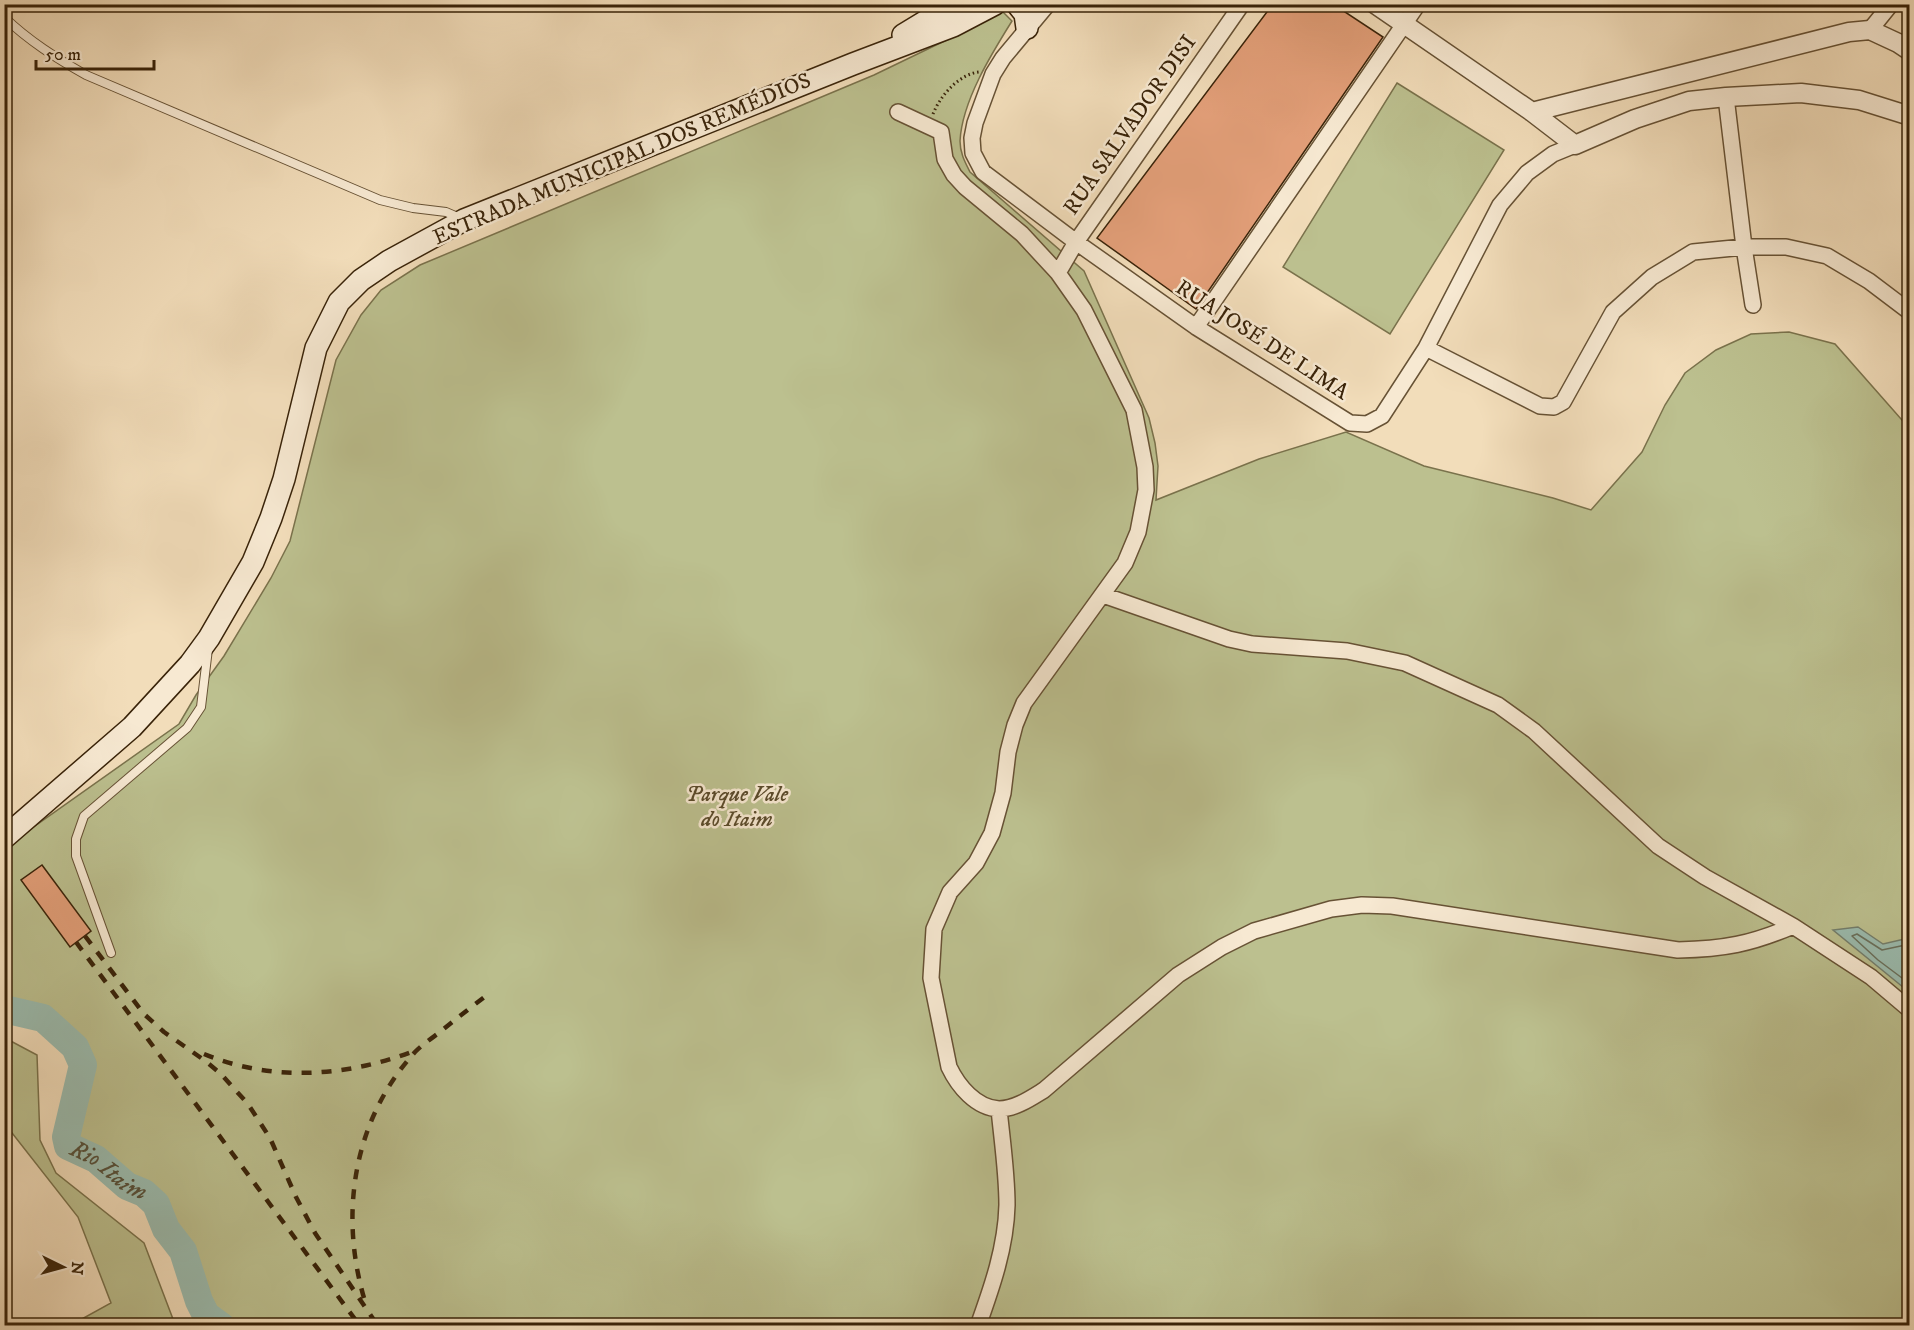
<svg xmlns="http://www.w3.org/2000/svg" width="1914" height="1330" font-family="'IM FELL DW Pica',serif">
<rect width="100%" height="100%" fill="#f2ddba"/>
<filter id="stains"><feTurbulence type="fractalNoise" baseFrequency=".00333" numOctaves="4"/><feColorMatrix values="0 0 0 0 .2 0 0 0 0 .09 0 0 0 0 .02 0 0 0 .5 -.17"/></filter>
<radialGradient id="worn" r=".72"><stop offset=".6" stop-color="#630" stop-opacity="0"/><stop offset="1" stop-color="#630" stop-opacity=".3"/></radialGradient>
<path fill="#bcc08f" stroke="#7a724c" stroke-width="1.5" d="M1001,10L1012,21C992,53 962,101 960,141C960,153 965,162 970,172L1084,271L1149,418L1155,443L1158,466L1156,500L1259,459L1346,432L1424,466L1553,498L1591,510L1642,452L1665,405L1685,373L1716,350L1751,334L1789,332L1835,344L1909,428V1325H221L206,1315L183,1251L156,1204L66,1137L80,1087L75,1047L43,1018L5,1010L4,848L179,724L196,695L224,656L271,578L290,541L336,360L361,315L381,290L420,265L874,75L963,32Z
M1397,83L1504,150L1390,334L1283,267Z
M5,1038L37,1055L40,1140L56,1173L144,1243L173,1319L180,1325H71L111,1303L78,1217L5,1124Z"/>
<path fill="#9bbcaf" stroke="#747f6d" stroke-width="1.5" d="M1858,927L1883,944L1909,938V992L1833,930Z"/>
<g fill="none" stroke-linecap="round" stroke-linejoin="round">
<path stroke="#6a705c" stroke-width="1.5" d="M1910,944L1882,950L1857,934L1852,936L1878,960L1910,984"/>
<path stroke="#9bbcaf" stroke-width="28" id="s1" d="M4,1009L43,1018L75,1047L83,1065L66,1137L68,1146L96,1159L127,1186L144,1193L156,1204L166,1229L183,1251L199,1301L206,1315L221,1326"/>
</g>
<path fill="#e39f79" stroke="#392309" stroke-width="1.5" d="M1273,4H1333L1383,37L1196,309L1097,238Z
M42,865L91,931L70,947L21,880Z"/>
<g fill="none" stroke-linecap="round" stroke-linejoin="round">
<g stroke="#675235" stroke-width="10">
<path id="service" d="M4,17C29,41 56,58 86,75L380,200L413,208L446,212L460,218
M111,953L76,856V839L84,816L187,728L201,707L208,649"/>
</g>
<g stroke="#675235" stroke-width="18">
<path id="minor" d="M1048,4L1003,58L993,74L975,123L972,138L973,153L983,172L1076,242L1196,327L1350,423L1367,424L1382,416L1426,348L1500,205L1527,173L1553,154L1575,145
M1870,30L1891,4
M1726,97L1744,247L1753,305
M898,112L941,132L945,159L954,175L965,187L1022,234L1058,273
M1196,327L1418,4
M1426,348L1540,406L1554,407L1563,402L1613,312L1652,277L1693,252L1744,247H1786L1827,256L1869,281L1910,312
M1103,595L1229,639L1252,644L1347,651L1405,663L1498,705L1534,731L1658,846L1705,877L1793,926C1751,944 1724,949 1678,950L1392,906L1362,905L1331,909L1254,931L1222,947L1178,975L1044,1090C1031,1098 1015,1109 999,1109C976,1108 958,1086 949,1067L931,978L934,929L950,892L976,863L992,833L1003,793L1008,752L1015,725L1024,703L1125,563L1138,532L1146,490L1145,467L1134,410L1084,310L1058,273L1076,242L1242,4
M1793,926L1871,977L1910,1010
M978,1326C992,1287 1006,1247 1007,1205C1007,1173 1002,1140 999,1109"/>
</g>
<g stroke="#675235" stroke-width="21">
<path id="tertiary" d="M1375,4L1532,112L1575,145L1635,119L1689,101L1726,97L1801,93L1859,100L1910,116
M1532,112L1849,32L1870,30L1898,43L1910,51"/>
</g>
<g stroke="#392309" stroke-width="24">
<path id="secondary" d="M1017,4L1025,14L1027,28
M903,35L954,4
M4,838L132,727L190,664L209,638L253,562L271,518L284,479L316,348L339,302L361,280L389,261L464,220L853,64L953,26L995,4"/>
</g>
<path stroke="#392309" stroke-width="3" stroke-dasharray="1.5 3" stroke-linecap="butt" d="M933,114C940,96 959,74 979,72"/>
<use href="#service" stroke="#f7e9d2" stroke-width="8"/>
<use href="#minor" stroke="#f7e9d2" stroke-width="15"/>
<use href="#tertiary" stroke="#f7e9d2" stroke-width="18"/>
<use href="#secondary" stroke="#f7e9d2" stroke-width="21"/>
<path stroke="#392309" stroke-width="4.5" stroke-dasharray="10 10" stroke-linecap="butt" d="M85,936L144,1014L164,1032L204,1060L220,1073L248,1104L270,1138L296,1197L315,1233L378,1326
M76,942L360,1326
M204,1054C272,1082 346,1077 414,1051
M364,1298C339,1212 354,1119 415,1052C423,1044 432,1038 440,1032C457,1018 474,1005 491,992"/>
</g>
<g text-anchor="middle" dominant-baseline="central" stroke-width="5" stroke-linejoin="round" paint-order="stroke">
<g font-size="22" fill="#392309" stroke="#f7e9d2">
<text transform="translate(1130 125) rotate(-55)">RUA SALVADOR DISI</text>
<text transform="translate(622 159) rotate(-23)">ESTRADA MUNICIPAL DOS REMÉDIOS</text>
<text transform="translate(1262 340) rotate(33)">RUA JOSÉ DE LIMA</text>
</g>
<g font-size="22" font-style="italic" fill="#5a4a2a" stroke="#f7e9d2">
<text x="737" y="794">Parque Vale<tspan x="737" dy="25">do Itaim</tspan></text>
</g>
<g font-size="24" font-style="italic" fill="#56513b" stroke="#f7e9d2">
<text stroke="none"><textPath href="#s1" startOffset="234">Rio Itaim</textPath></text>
</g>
</g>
<rect width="1914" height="1330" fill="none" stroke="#f2ddba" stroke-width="24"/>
<rect x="6" y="6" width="1902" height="1318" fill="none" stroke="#392309" stroke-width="3"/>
<rect x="12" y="12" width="1890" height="1306" fill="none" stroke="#392309" stroke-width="1.5"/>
<g transform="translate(63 1267) rotate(95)" stroke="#f7e9d2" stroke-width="4.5" paint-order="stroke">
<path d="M0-4.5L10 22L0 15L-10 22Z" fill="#392309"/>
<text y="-9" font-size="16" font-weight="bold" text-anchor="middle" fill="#392309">N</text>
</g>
<path d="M36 60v9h118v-9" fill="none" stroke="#392309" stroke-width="3"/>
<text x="45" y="60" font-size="18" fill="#392309" stroke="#f7e9d2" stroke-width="4.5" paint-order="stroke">50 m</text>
<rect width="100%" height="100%" filter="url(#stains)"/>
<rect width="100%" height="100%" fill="url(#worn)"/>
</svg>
